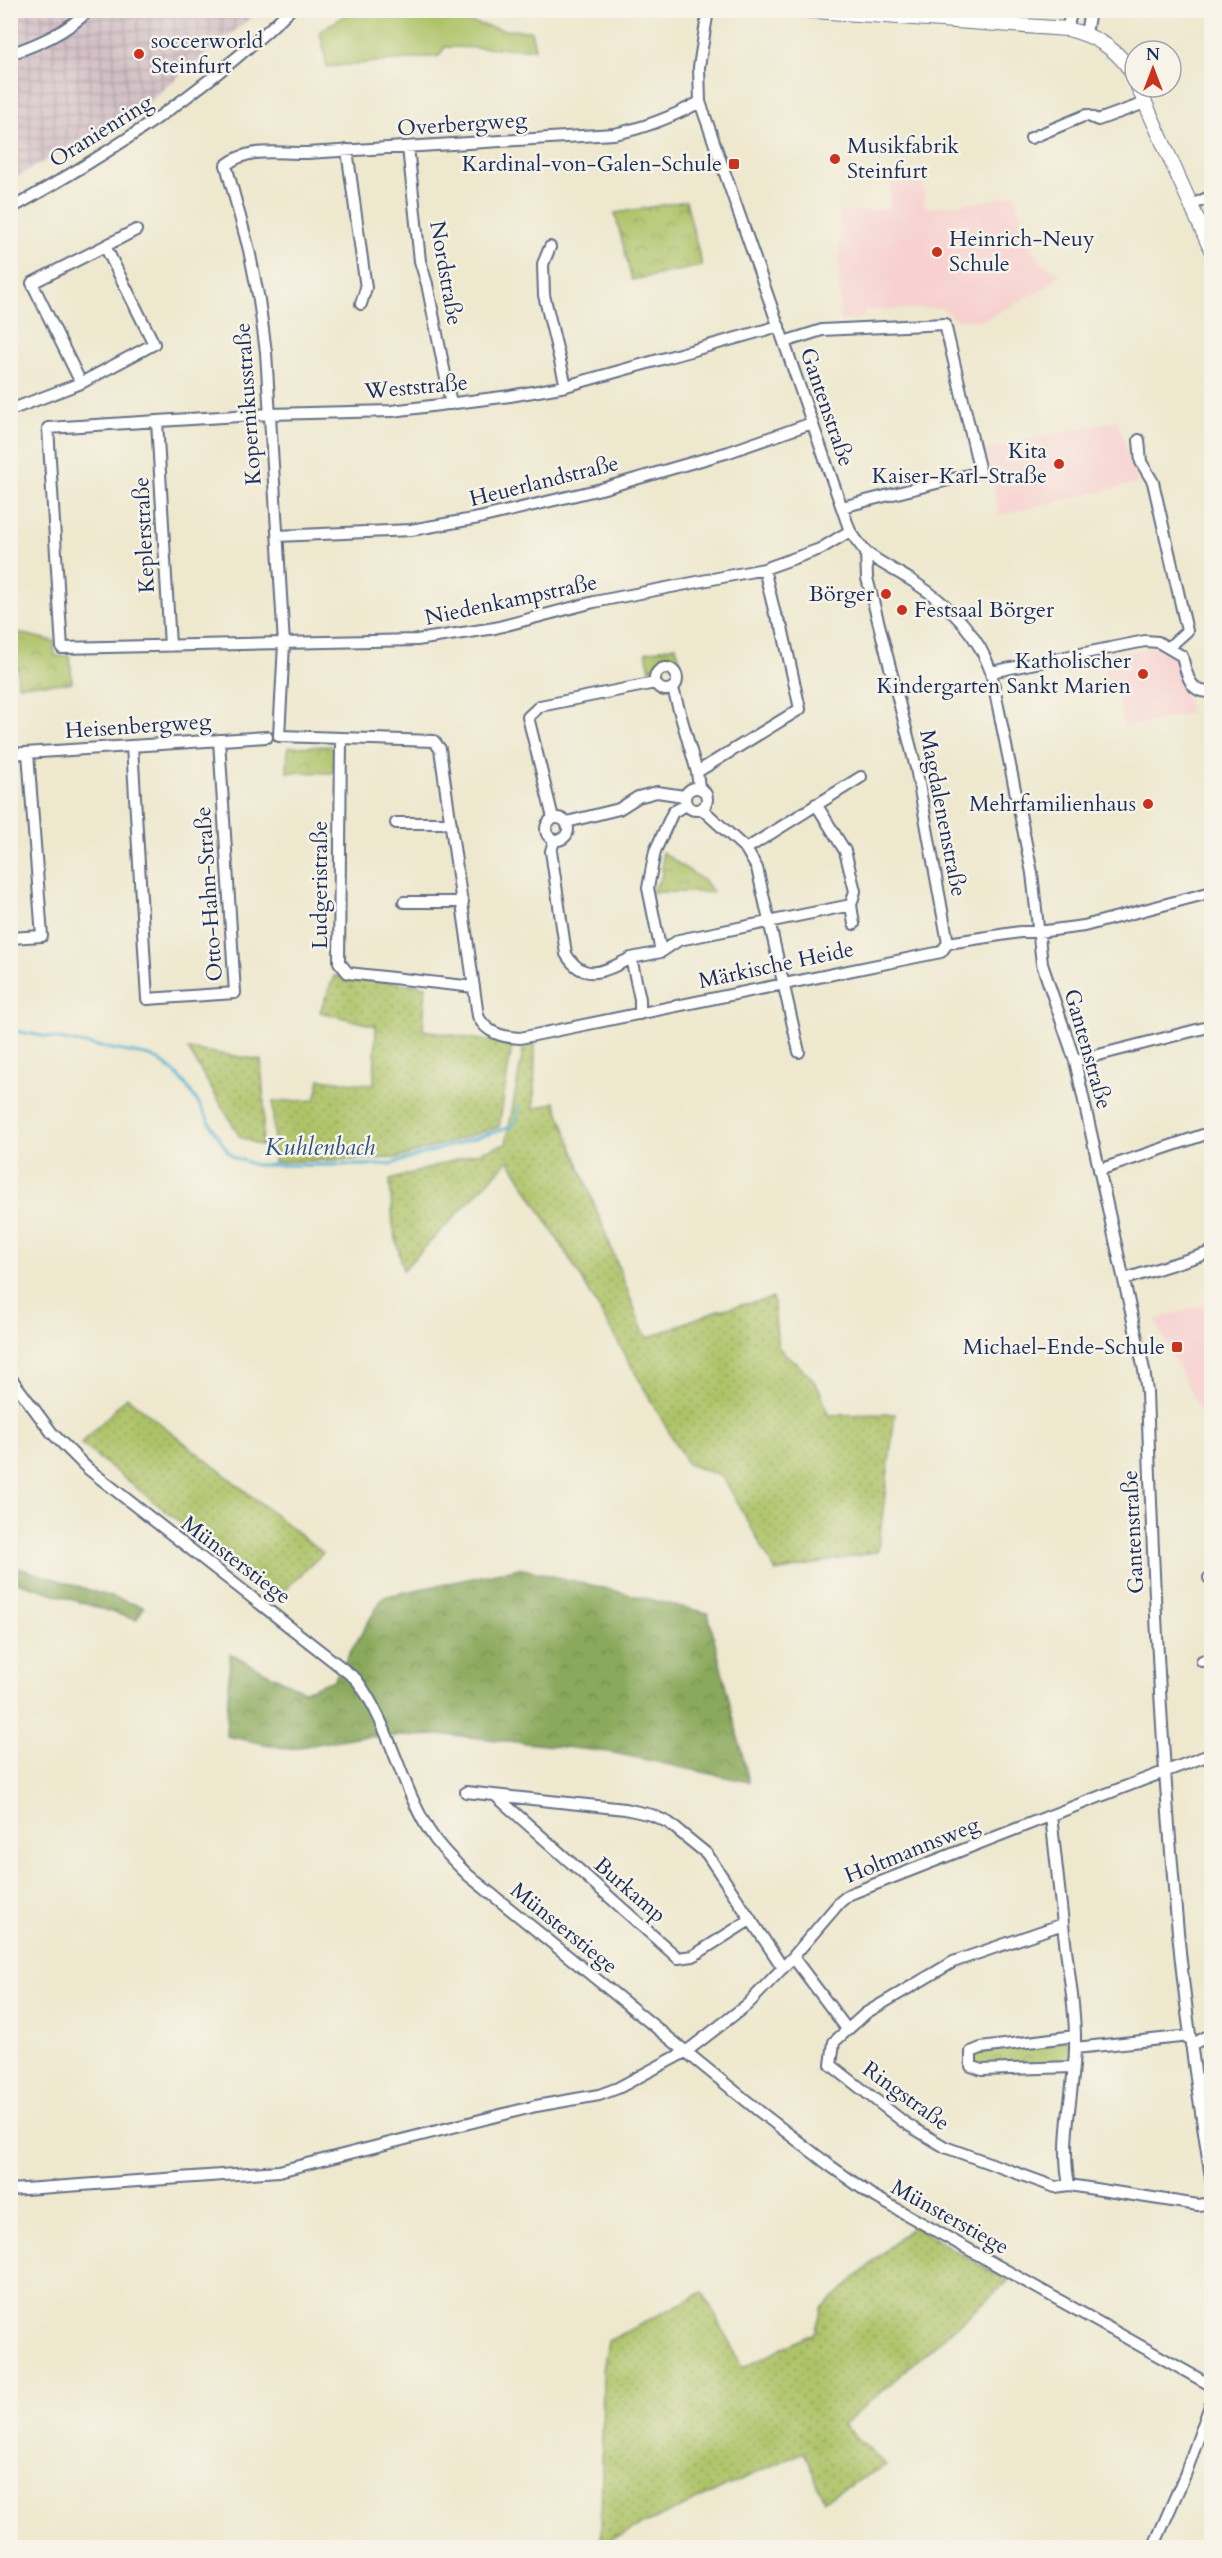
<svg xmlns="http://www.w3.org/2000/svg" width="1222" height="2558" font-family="Cardo,serif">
<defs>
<pattern id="industrial-grid" width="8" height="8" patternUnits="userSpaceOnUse" patternTransform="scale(1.5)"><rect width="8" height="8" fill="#d2bec5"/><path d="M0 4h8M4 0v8" fill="none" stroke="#aa9ba3"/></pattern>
<pattern id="grass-dots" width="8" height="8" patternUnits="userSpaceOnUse" patternTransform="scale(1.5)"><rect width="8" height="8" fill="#aec367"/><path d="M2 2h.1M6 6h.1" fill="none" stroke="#8d9f58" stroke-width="1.8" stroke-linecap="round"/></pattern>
<pattern id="forest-crowns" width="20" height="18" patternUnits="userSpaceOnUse" patternTransform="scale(1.5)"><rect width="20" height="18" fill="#8aa95c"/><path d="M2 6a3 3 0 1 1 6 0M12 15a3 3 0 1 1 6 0" fill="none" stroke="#708a4f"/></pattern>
<pattern id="park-crowns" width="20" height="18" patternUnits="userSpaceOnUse" patternTransform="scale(1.5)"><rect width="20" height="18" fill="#aec367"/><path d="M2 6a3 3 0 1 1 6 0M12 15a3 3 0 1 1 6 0" fill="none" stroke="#8d9f58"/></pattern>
</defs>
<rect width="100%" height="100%" fill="#f7f3e8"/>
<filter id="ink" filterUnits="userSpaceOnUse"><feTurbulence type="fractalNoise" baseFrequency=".0167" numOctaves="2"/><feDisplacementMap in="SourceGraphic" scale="12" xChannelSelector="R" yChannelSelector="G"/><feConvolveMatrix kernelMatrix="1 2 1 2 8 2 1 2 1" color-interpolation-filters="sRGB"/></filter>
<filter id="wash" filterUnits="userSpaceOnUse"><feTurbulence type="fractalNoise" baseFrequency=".008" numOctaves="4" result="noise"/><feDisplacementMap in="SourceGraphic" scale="24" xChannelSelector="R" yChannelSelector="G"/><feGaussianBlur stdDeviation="1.35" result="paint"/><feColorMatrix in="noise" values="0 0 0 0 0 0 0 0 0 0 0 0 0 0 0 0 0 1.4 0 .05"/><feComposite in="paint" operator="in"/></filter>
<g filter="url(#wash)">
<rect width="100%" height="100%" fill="#eee8ce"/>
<path fill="#f7d0cf" d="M923,181L925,208L993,200L1014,193L1028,242L1041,262L1060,274L1047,287L981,321L955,319L942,308L864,310L863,318L840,321L839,212L890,209V182Z
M1117,420L1137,483L1000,515L984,450Z
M1155,647L1176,658L1190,713L1124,728L1116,690L1110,691L1102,656Z
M1211,1302H1212L1211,1433L1155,1320Z"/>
<path fill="url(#industrial-grid)" d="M11,11H259L148,102L11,180Z"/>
<path fill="url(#grass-dots)" stroke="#647962" stroke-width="1.5" d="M334,976L426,986L423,1030L512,1045L499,1127L398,1158L274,1162L273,1102L315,1100L320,1079L374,1085L376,1026L320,1012Z
M535,1043L534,1109L555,1102L643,1331L648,1338L715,1311L773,1298L778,1347C805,1373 819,1376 828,1415L895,1414L878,1551L776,1572L723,1477L687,1464L579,1274L509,1160L403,1270L393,1225L390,1180L506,1144L524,1045Z
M188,1049L261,1060L264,1103L262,1146L240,1137Z
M127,1397L323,1553L276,1598L81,1444Z
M913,2226L1008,2281L843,2425L886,2465L824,2500L804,2451L601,2544L603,2371L608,2341L703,2292L743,2368L815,2333L822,2308Z"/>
<path fill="url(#forest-crowns)" stroke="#526c5d" stroke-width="1.5" d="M11,1563L16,1567L144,1607L136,1620L11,1580Z
M519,1568L708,1613L749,1782L610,1752L450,1735L356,1737L289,1749L226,1736L230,1654L304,1691L334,1680L383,1597Z"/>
<path fill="url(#park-crowns)" stroke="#647962" stroke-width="1.5" d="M686,201L702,266L632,280L615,213Z
M14,632L54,641L55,656H70L72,683L18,685Z
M676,646L681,667L663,662L650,670L646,652Z
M330,746L335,751V773L287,772L288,747Z
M662,852L704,881L713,892H652L662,876Z
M1072,2039L1071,2064L982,2067L973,2064V2054Z"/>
<path fill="#aec367" stroke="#647962" stroke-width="1.5" d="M354,10L421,11L445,20L456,19L504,30L531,31L535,49L445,47L439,56L327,67L320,31Z"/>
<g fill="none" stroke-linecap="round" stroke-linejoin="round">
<path stroke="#52b2d1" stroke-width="3" d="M10,1030L150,1056C189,1072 204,1118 227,1150L233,1157L255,1165H380L391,1164L511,1127L515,1123L519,1107"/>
</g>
</g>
<g filter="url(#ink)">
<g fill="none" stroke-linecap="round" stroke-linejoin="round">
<g stroke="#657085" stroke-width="14">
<path id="minor" d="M708,10L699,67L700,102L850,531C855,538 861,547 867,553C881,564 899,572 914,582C948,604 978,634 991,672L1032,873L1042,964L1075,1061L1144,1370L1147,1392C1153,1572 1161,1753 1178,1932C1186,2016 1199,2100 1212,2184
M1067,29L1072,10
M1086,34L1090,10
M10,54C39,44 67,32 89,10
M700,102C672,117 645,128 614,134L307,153C277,154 251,146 226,165L249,250L259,300L266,352L284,644L279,736L434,741L440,749L478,1016C486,1033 502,1037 520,1038L941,952L948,943L1020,932H1038L1084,926L1212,892
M1031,138L1086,115L1098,120L1145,103
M408,147L420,261L427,284L451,404
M347,150L366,288L361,304
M1191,205L1212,196
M10,209C114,151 204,92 290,10
M105,246L136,230
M550,247L543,264L544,295L566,386
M779,326L566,386L510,396L392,411L269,414L48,428L62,648L417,640L495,628L594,602L764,569L820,549L850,531
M784,342L822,330L945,324L980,472L842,507
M10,410L81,383L154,344L105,246L32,283L81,383
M157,421L170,646
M1139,440L1141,462L1153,482L1187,631L1169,647
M277,536L411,530L479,518L601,489L729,452L812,423
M866,552L867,578L916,768L948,943
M655 679a11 11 0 1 1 22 0a11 11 0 1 1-22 0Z
M991,672L1145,641L1158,642L1182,656C1186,672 1190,696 1212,691
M673,689L697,772L699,787
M341,739L339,962L348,973L474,987
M132,746L147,999L235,993L219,740
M10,754L267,737
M697,772L800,709L782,627L775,614L764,569
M685 799a11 11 0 1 1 22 0a11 11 0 1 1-22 0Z
M816,804L845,851L855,891L851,905L854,924
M702,809L746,849L757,868L799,1052
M546 829a11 11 0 1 1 22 0a11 11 0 1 1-22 0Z
M553,818L528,717L540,706L655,683
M567,822L619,809L638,797L657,792L684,796
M396,823H451
M554,841L551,851L566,954C584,984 605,971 631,958L640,999V1014
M746,849L861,777
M404,902H463
M10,938L42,936L28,753
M661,952L648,888L655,851L673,812L686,805
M631,958L661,952L679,940L851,905
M1075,1061L1212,1026
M1099,1170L1212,1132
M1125,1279L1212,1252
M10,1377L52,1433L87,1468L356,1679C390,1724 399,1781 428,1829C439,1847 453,1860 468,1875L759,2111L829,2165L870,2194L1212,2386
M1209,1578L1212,1580
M1202,1661L1212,1658
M466,1792L625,1809L652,1815L669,1823L707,1854L783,1968
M496,1796L678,1958L693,1956L750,1920
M1051,1816L1063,1924
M793,1957L847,2029
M1191,2045L1212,2034
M1075,2048L1190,2036
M1074,2067L982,2070L971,2066V2052L981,2048L1075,2036
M1069,2185C1060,2139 1074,2094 1075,2048C1076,2007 1067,1965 1063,1924L953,1962L866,2013L834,2042L831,2065L905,2123L945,2147L1055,2187L1069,2185L1198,2205L1212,2203
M10,2190L279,2171L536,2106L599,2095L618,2088L687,2051L748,2004L793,1957L840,1902L850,1894C971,1847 1090,1799 1212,1754
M1153,2548L1185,2475L1212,2400"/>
</g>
<g stroke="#657085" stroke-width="16">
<path id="major" d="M801,10L1067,29C1095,35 1123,52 1135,79
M1138,87L1212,252"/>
</g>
<use href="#minor" stroke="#fff" stroke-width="10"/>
<use href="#major" stroke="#fff" stroke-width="14"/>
</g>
</g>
<g fill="#c8321e" stroke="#f7f3e8" stroke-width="2">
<circle cx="139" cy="54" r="6"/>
<circle cx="835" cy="159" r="6"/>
<rect x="728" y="158" width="12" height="12" rx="3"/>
<circle cx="937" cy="252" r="6"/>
<circle cx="1059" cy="464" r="6"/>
<circle cx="886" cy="594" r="6"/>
<circle cx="902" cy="610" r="6"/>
<circle cx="1143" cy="674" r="6"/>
<circle cx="1148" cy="804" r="6"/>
<rect x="1171" y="1341" width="12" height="12" rx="3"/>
</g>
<g text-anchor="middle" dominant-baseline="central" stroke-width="5" stroke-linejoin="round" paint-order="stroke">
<g font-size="22" fill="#1b2f5e" stroke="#f7f3e8" text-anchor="end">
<text x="151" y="41" text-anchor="start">soccerworld<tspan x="151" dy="25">Steinfurt</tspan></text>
<text x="847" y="146" text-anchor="start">Musikfabrik<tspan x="847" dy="25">Steinfurt</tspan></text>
<text x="722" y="164">Kardinal-von-Galen-Schule</text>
<text x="949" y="239" text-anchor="start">Heinrich-Neuy<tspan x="949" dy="25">Schule</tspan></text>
<text x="1047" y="451">Kita<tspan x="1047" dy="25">Kaiser-Karl-Straße</tspan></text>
<text x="874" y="594">Börger</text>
<text x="914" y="610" text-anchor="start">Festsaal Börger</text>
<text x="1131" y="661">Katholischer<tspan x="1131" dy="25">Kindergarten Sankt Marien</tspan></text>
<text x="1136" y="804">Mehrfamilienhaus</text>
<text x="1165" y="1347">Michael-Ende-Schule</text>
</g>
<g font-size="22" fill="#1b2f5e" stroke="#f7f3e8">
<text transform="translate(462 124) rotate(-4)">Overbergweg</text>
<text transform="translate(101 131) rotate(-32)">Oranienring</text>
<text transform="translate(446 273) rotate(80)">Nordstraße</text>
<text transform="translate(416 387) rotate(-5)">Weststraße</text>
<text transform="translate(248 404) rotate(-94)">Kopernikusstraße</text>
<text transform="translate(827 407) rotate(71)">Gantenstraße</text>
<text transform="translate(544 481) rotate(-14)">Heuerlandstraße</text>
<text transform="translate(144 535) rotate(-93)">Keplerstraße</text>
<text transform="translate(511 600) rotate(-12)">Niedenkampstraße</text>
<text transform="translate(138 726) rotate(-4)">Heisenbergweg</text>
<text transform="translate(943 813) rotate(79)">Magdalenenstraße</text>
<text transform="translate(320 885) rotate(-90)">Ludgeristraße</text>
<text transform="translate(209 894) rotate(-94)">Otto-Hahn-Straße</text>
<text transform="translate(776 965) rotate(-12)">Märkische Heide</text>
<text transform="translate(1088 1049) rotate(74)">Gantenstraße</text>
<text transform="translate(1133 1532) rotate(-93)">Gantenstraße</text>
<text transform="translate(236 1560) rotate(37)">Münsterstiege</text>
<text transform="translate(912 1850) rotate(-22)">Holtmannsweg</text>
<text transform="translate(630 1890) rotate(41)">Burkamp</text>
<text transform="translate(564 1928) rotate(39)">Münsterstiege</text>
<text transform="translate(906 2096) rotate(36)">Ringstraße</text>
<text transform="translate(950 2217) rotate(29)">Münsterstiege</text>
</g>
<g font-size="24" font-style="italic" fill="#2c5680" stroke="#f7f3e8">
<text x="320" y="1147">Kuhlenbach</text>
</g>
</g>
<rect width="1222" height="2558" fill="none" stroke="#f7f3e8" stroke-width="36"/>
<g transform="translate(1153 69)"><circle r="28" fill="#f7f3e8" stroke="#9fa5b1" stroke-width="1.5"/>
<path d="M0-4.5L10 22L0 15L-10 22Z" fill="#c8321e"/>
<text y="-9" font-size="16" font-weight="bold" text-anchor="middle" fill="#1b2f5e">N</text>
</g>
</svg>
